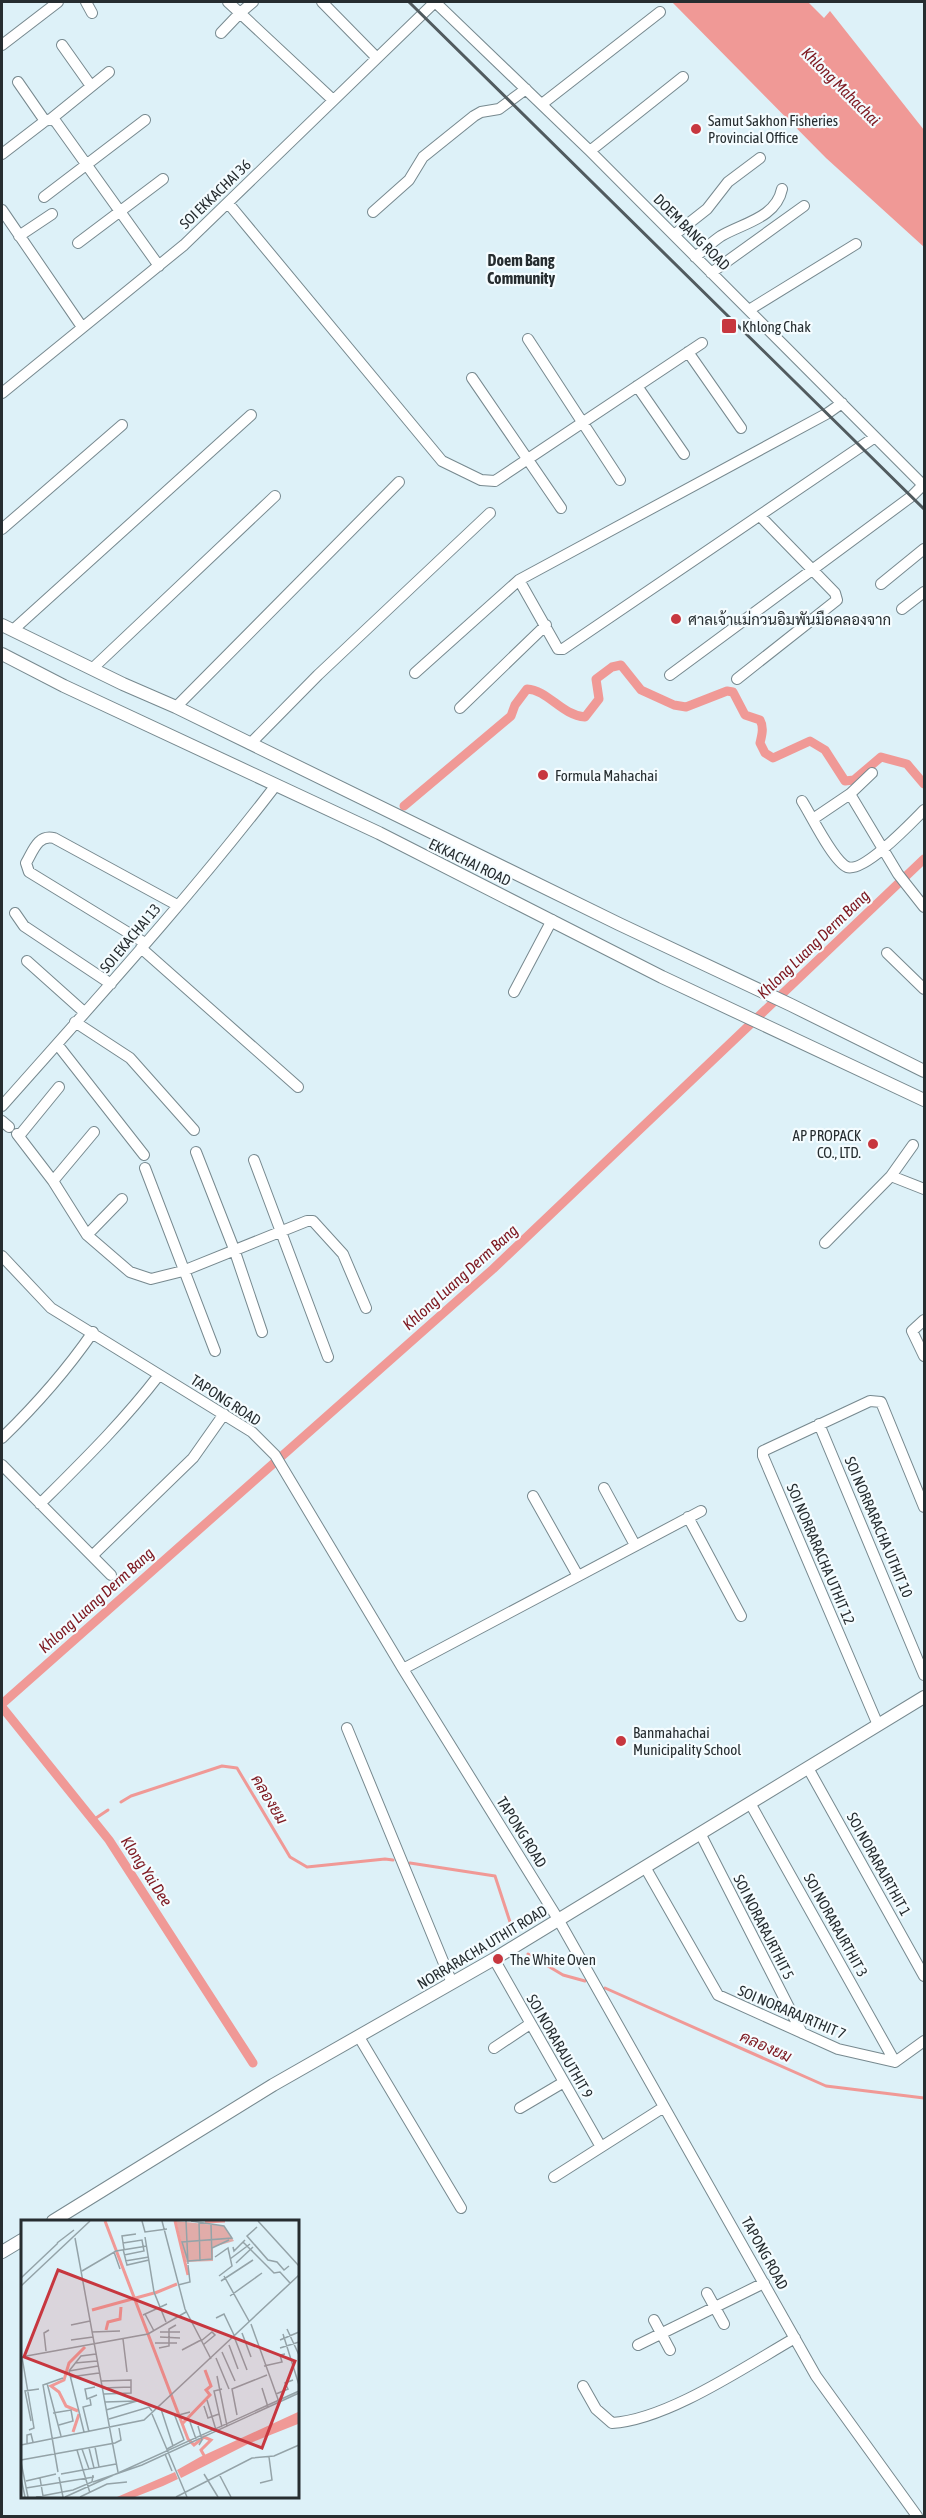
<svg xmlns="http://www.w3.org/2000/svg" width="926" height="2518" font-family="'Asap Condensed',Sarabun,sans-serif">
<rect width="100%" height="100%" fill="#ddf1f8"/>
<path fill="#f09996" d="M672,2H808L824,18L830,11L924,130V247L826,158Z"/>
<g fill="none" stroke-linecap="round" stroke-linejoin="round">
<path stroke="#f09996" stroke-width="3" d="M121,1802L131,1796L222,1766L237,1768L290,1857L307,1867L385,1859L393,1860
M93,1820L108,1810
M410,1863L495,1876L513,1931
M528,1954L563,1975L585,1981
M605,1988L826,2086L924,2098"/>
<path stroke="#f09996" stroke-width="9" d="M404,806L511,716L515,705L527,689C548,690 561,715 585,717L599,699L596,679L612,667L621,665L641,690L674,705L686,707L727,691L733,692L745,715L760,720C764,727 762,735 760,743L765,753L773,758L810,741L825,750L845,781L854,780L881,757L907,764L924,784
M2,1704L493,1269L924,859
M2,1707L109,1840L253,2063"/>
<g stroke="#77898f" stroke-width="12">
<path id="minor" d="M86,2L92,13
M228,2L240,13L253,2
M322,2L377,58
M435,2L590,151L924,486
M221,33L240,13L333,100
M2,45L58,2
M62,45L91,86
M18,82L45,121
M542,104L660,12
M51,119L109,72
M590,151L683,77
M2,154L45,121L51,119L56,122L159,266
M44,197L145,120
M228,203L442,461L481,480L495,481L702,343
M2,210L82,327
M373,212L409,180L423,157L474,116L481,112L499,109L526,89
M674,235L707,209L728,182L760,158
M19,236L52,214
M78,243L163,179
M695,257C704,250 712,242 721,236C743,223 776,218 782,189
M711,273L804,206
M749,310L856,244
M528,339L620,480
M688,352L741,428
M472,378L561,508
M637,386L684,454
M2,393L184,245L435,2
M2,529L122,425
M519,580L558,649H563L875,437
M881,584L924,549
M902,609L924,592
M13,630L251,415
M92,669L275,496
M415,673L519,580L828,413L842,403
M670,675L912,496L923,485
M737,679L837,600L835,593L760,516
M176,707L399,482
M460,708L546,625
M250,744L318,675L490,513
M850,794L898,874L924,907
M802,801C811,815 833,861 847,867C864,873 912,822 924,810
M813,819L850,794L872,773
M15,913L24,926L111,984
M145,943L29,872L26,863C33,851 38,834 54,838L177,905
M141,948L298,1087
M887,953L924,989
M27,961L84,1012
M514,992L552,920
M75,1022L130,1058L194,1130
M57,1044L144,1155
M2,1106C95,1001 190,897 276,785
M2,1121L9,1127
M17,1134L53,1181L87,1235L122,1199
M19,1136L59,1087
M196,1152L234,1249L262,1332
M254,1160L328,1357
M145,1168L215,1351
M891,1176L924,1189
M53,1181L94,1132
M87,1235L130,1272L151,1279L183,1271L307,1221H313L343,1254L366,1308
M825,1243L891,1176L913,1145
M2,1256L51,1308L252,1432L275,1455L403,1669L558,1919L816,2376L917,2516
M924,1320L912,1331L924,1356
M819,1424L924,1675
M2,1438C36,1405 66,1371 93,1332
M2,1465L111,1575
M604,1488L635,1545
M533,1496L578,1576
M40,1504C82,1462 123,1422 159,1375
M688,1517L741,1616
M93,1555L193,1458L224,1414
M403,1669L701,1511
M878,1725L763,1456V1451L870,1401L881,1402L924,1507
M347,1728L452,1983
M808,1768L924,1976
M750,1803L895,2062
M700,1833L802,2033
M645,1867L718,1995L838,2049L895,2062
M494,1959L601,2147
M359,2037L461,2208
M494,2048L530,2024
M895,2062L924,2041
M520,2108L564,2082
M554,2177L664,2107
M707,2293L724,2324
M654,2320L670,2350
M638,2345L764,2283
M583,2386L596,2409L612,2423C667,2420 746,2366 795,2338"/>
</g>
<g stroke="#77898f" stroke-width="14">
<path id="major" d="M2,625L123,684L176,707L619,924L791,1005L924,1071
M2,654L64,686L379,833L662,977L924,1100
M53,2221L273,2085L494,1959L924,1697
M2,2252L22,2240"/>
</g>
<use href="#minor" stroke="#fff" stroke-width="10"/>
<use href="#major" stroke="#fff" stroke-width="12"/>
<path stroke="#515b5f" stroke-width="3" d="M409,2L924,509"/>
</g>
<g fill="#c7373f" stroke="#f4fcff" stroke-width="2">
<circle cx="696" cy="129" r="6"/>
<rect x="721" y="318" width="16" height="16" rx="3"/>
<circle cx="676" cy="619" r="6"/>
<circle cx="543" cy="775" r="6"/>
<circle cx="873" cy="1144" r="6"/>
<circle cx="621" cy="1741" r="6"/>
<circle cx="498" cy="1959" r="6"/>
</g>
<g text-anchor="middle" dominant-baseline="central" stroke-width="4.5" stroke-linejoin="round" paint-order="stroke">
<g font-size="15" fill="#262d30" stroke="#f4fcff" text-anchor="start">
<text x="708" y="120">Samut Sakhon Fisheries<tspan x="708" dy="17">Provincial Office</tspan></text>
<text x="742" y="326">Khlong Chak</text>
<text x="688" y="619">ศาลเจ้าแม่กวนอิมพันมือคลองจาก</text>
<text x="555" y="775">Formula Mahachai</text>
<text x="861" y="1135" text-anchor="end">AP PROPACK<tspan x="861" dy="17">CO., LTD.</tspan></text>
<text x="633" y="1732">Banmahachai<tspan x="633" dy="17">Municipality School</tspan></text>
<text x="510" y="1959">The White Oven</text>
</g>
<g font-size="15" fill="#262d30" stroke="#f4fcff">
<text transform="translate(215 194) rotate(-44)">SOI EKKACHAI 36</text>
<text transform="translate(692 232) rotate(45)">DOEM BANG ROAD</text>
<text transform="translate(470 862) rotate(26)">EKKACHAI ROAD</text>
<text transform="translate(130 938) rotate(-50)">SOI EKACHAI 13</text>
<text transform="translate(226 1400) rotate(33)">TAPONG ROAD</text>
<text transform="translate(879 1527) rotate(67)">SOI NORRARACHA UTHIT 10</text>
<text transform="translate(821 1554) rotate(67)">SOI NORRARACHA UTHIT 12</text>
<text transform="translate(522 1832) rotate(58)">TAPONG ROAD</text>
<text transform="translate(879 1864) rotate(61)">SOI NORARAJRTHIT 1</text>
<text transform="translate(836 1925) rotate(61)">SOI NORARAJRTHIT 3</text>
<text transform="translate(764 1927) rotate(63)">SOI NORARAJRTHIT 5</text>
<text transform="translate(482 1947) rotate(-31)">NORRARACHA UTHIT ROAD</text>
<text transform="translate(792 2012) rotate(23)">SOI NORARAJRTHIT 7</text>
<text transform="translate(560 2046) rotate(60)">SOI NORARAJUTHIT 9</text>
<text transform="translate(765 2253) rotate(61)">TAPONG ROAD</text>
</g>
<g font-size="16" font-style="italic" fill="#7d1820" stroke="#f4fcff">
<text transform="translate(841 86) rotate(45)">Khlong Mahachai</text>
<text transform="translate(813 944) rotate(-44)">Khlong Luang Derm Bang</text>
<text transform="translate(460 1277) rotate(-42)">Khlong Luang Derm Bang</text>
<text transform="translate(96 1600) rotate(-42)">Khlong Luang Derm Bang</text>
<text transform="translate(270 1799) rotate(59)">คลองยม</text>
<text transform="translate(147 1871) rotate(57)">Klong Yai Dee</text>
<text transform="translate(766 2046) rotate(24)">คลองยม</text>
</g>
<g font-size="16" font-weight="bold" fill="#262d30" stroke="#f4fcff">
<text x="521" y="260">Doem Bang<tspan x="521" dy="18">Community</tspan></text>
</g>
</g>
<g transform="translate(21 2220)">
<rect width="278" height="278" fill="#ddf1f8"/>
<path d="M155,1L203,6L213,21L192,27V41L165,42Z" fill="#e1aca9"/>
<path d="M277,192V204L227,224L160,258L156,250L179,237ZM154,252L157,259L142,266L114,277H96Z" fill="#f09996"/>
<path fill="none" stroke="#f09996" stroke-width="3" d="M84,1L167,219L173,225L183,217L190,220L180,230L185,239M154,1L167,55M184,2L204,1M134,73L156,64M71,90L133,73M85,110L87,102L99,99L100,87M57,191L45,186L38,172L30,166L43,160L48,143L64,127M162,203L189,175L185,170L190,166L184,150M52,212L58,194"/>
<path fill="none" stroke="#94a3a8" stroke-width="1.5" d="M121,1L124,12L146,9M141,1L164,89L190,139M165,1L167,44M237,1L278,46M178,2L179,41M236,7L226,16L247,40L256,42L263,50L268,46M124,17L133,72L145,102M54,18L89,210M222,22L253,53L259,52L269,63M36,23L53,10M102,23L121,20L123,31L103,35M212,27L213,31L224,20M191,28L208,20M102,29L106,45L128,40M103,29L101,16L115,14M93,32L99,49M194,37L207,28L211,46L198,56M209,39L229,24M104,41L128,37M167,41L161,22L211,18L203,6L170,1M167,41L191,39L190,4M215,43L232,27M61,51L95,31L126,26M203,56L228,101M0,58L37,23M200,61L232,40M157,65L169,62L167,45M0,66L69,1M209,76L241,53M124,94L133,111M122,95L146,84M195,98L203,94L213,115M230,104L258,182M50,105L69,101M266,109L278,135M71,112L99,111M139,112H159M221,113L230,137M262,114L278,165M139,117L159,118M102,119L106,152M214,119L226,150M50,120L72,117M259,120L278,112M180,121L191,112L194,115L182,125M134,123H156M208,125L217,149M138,128L148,126V109L155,105M259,128L278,122M161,130L180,120M25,131L23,113L28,110M201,132L214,161M0,137L127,114L165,92M1,137L13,208L8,210M195,138L208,169M54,143L76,141M243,146L261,142L259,135L264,134M48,151L63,212M48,151L60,136L75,134M48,151L77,146M196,156L206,206M49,157L78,153M80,161L110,160V167M26,163L40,216M74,167L64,169L66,179L76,175M81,168L110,167M241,168L247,187M201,169L193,171L201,207M83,174L110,173V167M255,174L267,169L264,163L272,160M186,180L195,210M84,182L116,181M183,186L187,198L198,194M140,189L152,226M85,190L116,181M32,193L50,190L52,201L38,205M131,194L166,277M216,195L211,169L246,155M88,199L128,187L131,191M10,201L4,171L18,169M169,202L175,219M177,206L181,220L178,225M89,210L97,252M68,212L62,187L70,185L69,179M6,223V215L10,214L12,222M0,225L123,200L278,55M74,227L78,247M68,228L73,248M61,229L68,249M146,229L163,220L154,196L169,192M56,230L69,273M144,234L151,251M0,240L94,223L100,220L98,208M0,242L7,277M37,252L22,165L42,158M40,254L95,244M183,254L197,277M198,254L210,277M38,257L42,277M0,258L4,277M19,258L22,276M5,261L35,254M72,262L121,245L278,173M239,263L251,260L248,237M5,268L73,257M15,277L52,270L71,262L72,255M44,277L278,171M59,277L86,264L106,262M155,277L231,238L253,236L278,225"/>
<path fill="#c7373f" fill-opacity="0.15" stroke="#c7373f" stroke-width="3" d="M37,50L274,141L241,228L3,137Z"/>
<rect width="278" height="278" fill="none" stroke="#262d30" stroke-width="3"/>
</g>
<rect width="926" height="2518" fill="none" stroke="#262d30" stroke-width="6"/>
</svg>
